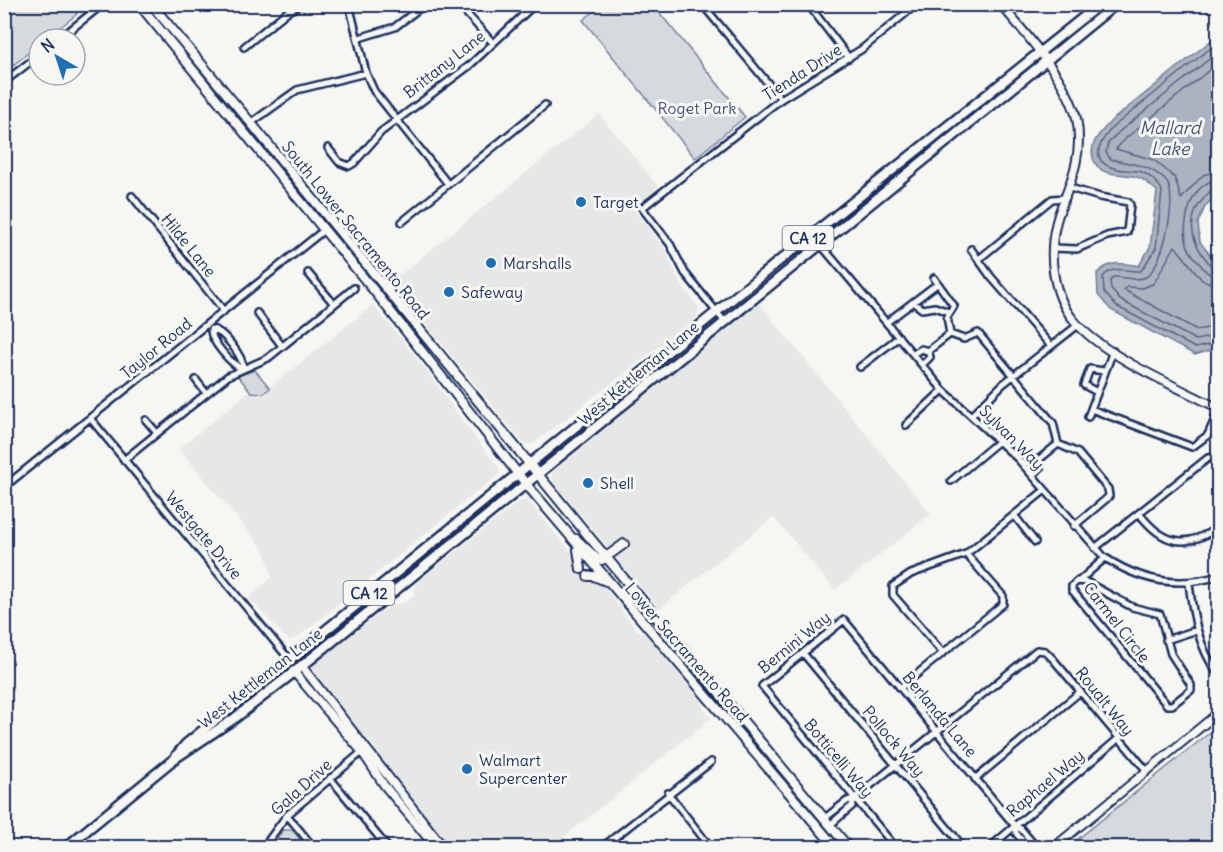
<svg xmlns="http://www.w3.org/2000/svg" width="1223" height="852" font-family="Delius,sans-serif">
<rect width="100%" height="100%" fill="#f6f6f2"/>
<filter id="ink" filterUnits="userSpaceOnUse"><feTurbulence type="fractalNoise" baseFrequency=".0167" numOctaves="2"/><feDisplacementMap in="SourceGraphic" scale="12" xChannelSelector="R" yChannelSelector="G"/><feConvolveMatrix kernelMatrix="1 2 1 2 8 2 1 2 1" color-interpolation-filters="sRGB"/></filter>
<g filter="url(#ink)">
<path fill="#e6e7e7" d="M599,114L659,187L633,208L665,249L680,283L699,307L697,317L533,444H524L391,282Z
M758,302L931,514L835,590L773,517L659,609L553,482L552,473Z
M373,305L427,371L466,426L499,468V474L298,637L288,640L249,598L272,577L265,551L179,449L248,392H264Z
M527,500L576,558L577,566L588,579L602,584L637,630L645,634L702,700L703,708L711,718L552,847H448L401,791L373,752L375,748L370,741L364,739L352,725L311,668L335,646L391,605L404,603L413,596L417,582L520,501Z"/>
<path fill="#d6d9dd" stroke="#78849e" stroke-width="1.5" d="M5,4L69,5L77,14L46,39H39V44L5,72Z
M602,5H653L745,117L695,158L583,20Z
M255,370L270,388L264,393L251,392L238,376Z
M1218,726V847H1068Z
M283,830H292L307,847H271Z"/>
<path fill="#abb2c0" stroke="#717e99" stroke-width="1.5" d="M1218,35V193L1205,207L1198,223L1200,242L1218,265V348L1195,355L1111,310L1098,295L1097,273C1111,260 1121,263 1139,266L1150,247L1157,191C1152,187 1147,182 1142,179C1125,170 1100,181 1093,158C1089,142 1101,132 1111,121Z"/>
<g fill="none" stroke-linecap="round" stroke-linejoin="round">
<path stroke="#556385" stroke-width="1.5" d="M1218,42L1114,126C1095,146 1089,165 1123,170C1129,171 1136,170 1142,172C1149,175 1160,184 1162,191L1156,248L1141,271C1126,272 1114,264 1103,277L1104,292L1116,306L1195,348L1218,343
M1218,52L1120,131L1108,143L1106,152L1110,159C1131,164 1150,164 1166,181C1179,195 1163,267 1146,277C1136,282 1123,276 1113,277L1110,281L1111,289L1120,300L1196,340L1218,335
M1218,63L1126,138L1116,149L1154,160L1175,178L1181,199L1203,175L1218,171
M1218,180C1191,182 1181,223 1187,244C1189,252 1195,258 1200,264C1205,271 1209,276 1218,276
M1218,188C1211,188 1209,193 1204,198C1187,217 1190,239 1205,258C1209,263 1211,268 1218,269
M1218,285L1202,280L1175,246L1154,283L1143,288L1127,287L1124,290L1197,330L1218,326"/>
<g stroke="#1b2f5e" stroke-width="10">
<path id="minor" d="M349,4L366,73L374,91L448,184
M458,4L493,43
M702,4L781,99
M808,4L849,58
M359,38L395,27L425,4
M59,39L103,4
M244,47L288,11L302,4
M4,82L39,55
M251,123L297,90L366,73
M328,148L339,162L349,166L354,163L381,132L469,66L535,4
M132,196L224,311
M402,222L545,105
M821,245L943,390L1018,459L1104,557C1140,581 1177,589 1218,576
M1053,248L1077,249L1107,236L1127,232L1130,205L1128,202L1100,197L1070,188
M971,249L991,277L1051,346
M979,259L1052,199L1066,198
M308,273L334,304
M934,278L954,306L947,317L950,334L964,339L978,333L1053,423L1058,444L1078,453L1108,489L1109,496L1105,500L1074,526
M913,302L922,309L935,307L949,312
M257,313L282,346
M724,321L685,273L670,244L642,208L781,99L862,49L917,4
M887,322L937,284
M211,329C223,330 244,357 243,369C231,365 210,340 211,329Z
M913,354L921,349L928,351L950,334
M922,365L930,357L928,351
M860,367L899,337
M196,380L206,393
M1097,392L1084,385L1090,369L1104,371
M1091,409L1192,447L1208,435L1218,412
M972,415L1003,384L1078,325
M1088,417L1113,351
M90,418L289,659
M146,420L157,433
M906,425L943,390
M124,460L228,376L268,358L354,288
M1037,461L1058,444
M1023,465L1033,459L1037,461L1040,468L1033,475
M951,481L1000,440
M4,487L324,230
M1139,513C1162,544 1186,550 1218,527
M1014,515L1035,542
M1095,548L1208,458L1218,457
M1077,581L1086,582L1132,607L1160,614L1171,654L1191,685V690L1172,705H1167L1072,590V586Z
M1079,581L1105,558
M1189,583C1193,616 1198,646 1218,674
M1166,640L1197,630
M942,652L893,595V586L911,574L966,554L1045,490
M803,653L964,848
M900,688L1003,604V596L966,554
M330,778L388,848
M975,779L1080,692
M668,793L711,848
M287,815L314,848
M825,818L847,801L855,798L1037,650L1045,651L1053,659L1147,771
M830,825L852,806L855,798
M1015,826L1021,829L1037,848
M263,848L287,815L362,752
M601,848L711,762
M697,848L706,841
M896,848L762,686L844,620L1015,826L1016,833L1028,848
M989,848L1118,739"/>
</g>
<g stroke="#1b2f5e" stroke-width="11">
<path id="tertiary" d="M1000,4C1025,32 1071,85 1077,121C1083,156 1071,181 1059,213C1047,249 1050,296 1078,325C1110,359 1176,386 1218,408
M301,665L444,848
M293,671L362,752L384,785L436,848
M1053,848L1218,713"/>
</g>
<g stroke="#1b2f5e" stroke-width="12">
<path id="secondary" d="M139,4L376,293L526,484L836,848
M151,4L251,123L581,527L849,848
M576,539L597,559L602,560L624,544
M578,550L581,569
M588,576H594L606,581"/>
</g>
<g stroke="#1b2f5e" stroke-width="13">
<path id="primary" d="M176,756L186,744L779,261L1100,4
M65,848L174,759L235,718L307,662L1116,4"/>
</g>
<use href="#minor" stroke="#f6f6f2" stroke-width="5"/>
<use href="#tertiary" stroke="#f6f6f2" stroke-width="7"/>
<use href="#secondary" stroke="#f6f6f2" stroke-width="8"/>
<use href="#primary" stroke="#f6f6f2" stroke-width="8"/>
</g>
</g>
<g fill="#1f6fb2" stroke="#f6f6f2" stroke-width="2">
<circle cx="581" cy="202" r="6"/>
<circle cx="491" cy="263" r="6"/>
<circle cx="449" cy="292" r="6"/>
<circle cx="588" cy="483" r="6"/>
<circle cx="467" cy="769" r="6"/>
</g>
<g text-anchor="middle" dominant-baseline="central" stroke-width="6" stroke-linejoin="round" paint-order="stroke">
<g fill="#f6f6f2" stroke="#5d6b8a" stroke-width="1.5">
<rect x="782.5" y="226" width="51" height="24" rx="4.5"/>
<rect x="343.5" y="581" width="51" height="24" rx="4.5"/>
</g>
<g font-size="15" font-weight="bold" fill="#1b2f5e">
<text x="808" y="238">CA 12</text>
<text x="369" y="593">CA 12</text>
</g>
<g font-size="16" fill="#1b2f5e" stroke="#f6f6f2">
<text transform="translate(444 64) rotate(-38)">Brittany Lane</text>
<text transform="translate(802 72) rotate(-33)">Tienda Drive</text>
<text transform="translate(356 230) rotate(51)">South Lower Sacramento Road</text>
<text transform="translate(189 245) rotate(51)">Hilde Lane</text>
<text transform="translate(156 348) rotate(-39)">Taylor Road</text>
<text transform="translate(638 373) rotate(-40)">West Kettleman Lane</text>
<text transform="translate(1012 437) rotate(45)">Sylvan Way</text>
<text transform="translate(204 535) rotate(50)">Westgate Drive</text>
<text transform="translate(1117 622) rotate(52)">Carmel Circle</text>
<text transform="translate(794 642) rotate(-39)">Bernini Way</text>
<text transform="translate(687 652) rotate(49)">Lower Sacramento Road</text>
<text transform="translate(260 678) rotate(-38)">West Kettleman Lane</text>
<text transform="translate(1105 701) rotate(51)">Roualt Way</text>
<text transform="translate(940 714) rotate(50)">Berlanda Lane</text>
<text transform="translate(894 741) rotate(50)">Pollock Way</text>
<text transform="translate(839 758) rotate(50)">Botticelli Way</text>
<text transform="translate(1045 783) rotate(-40)">Raphael Way</text>
<text transform="translate(301 787) rotate(-42)">Gala Drive</text>
</g>
<g font-size="16" fill="#405177" stroke="#f6f6f2">
<text x="697" y="108">Roget Park</text>
</g>
<g font-size="16" fill="#1b2f5e" stroke="#f6f6f2" text-anchor="start">
<text x="593" y="202">Target</text>
<text x="503" y="263">Marshalls</text>
<text x="461" y="292">Safeway</text>
<text x="600" y="483">Shell</text>
<text x="479" y="760">Walmart<tspan x="479" dy="18">Supercenter</tspan></text>
</g>
<g font-size="18" font-style="italic" fill="#46567b" stroke="#f6f6f2">
<text x="1170" y="127">Mallard<tspan x="1170" dy="21">Lake</tspan></text>
</g>
</g>
<rect width="1223" height="852" fill="none" stroke="#f6f6f2" stroke-width="24"/>
<rect x="12" y="12" width="1199" height="828" fill="none" stroke="#1b2f5e" stroke-width="2" filter="url(#ink)"/>
<g transform="translate(57 57) rotate(321)"><circle r="28" fill="#f6f6f2" stroke="#9ea6b7" stroke-width="1.5"/>
<path d="M0-4.5L10 22L0 15L-10 22Z" fill="#1f6fb2"/>
<text y="-9" font-size="16" font-weight="bold" text-anchor="middle" fill="#1b2f5e">N</text>
</g>
</svg>
